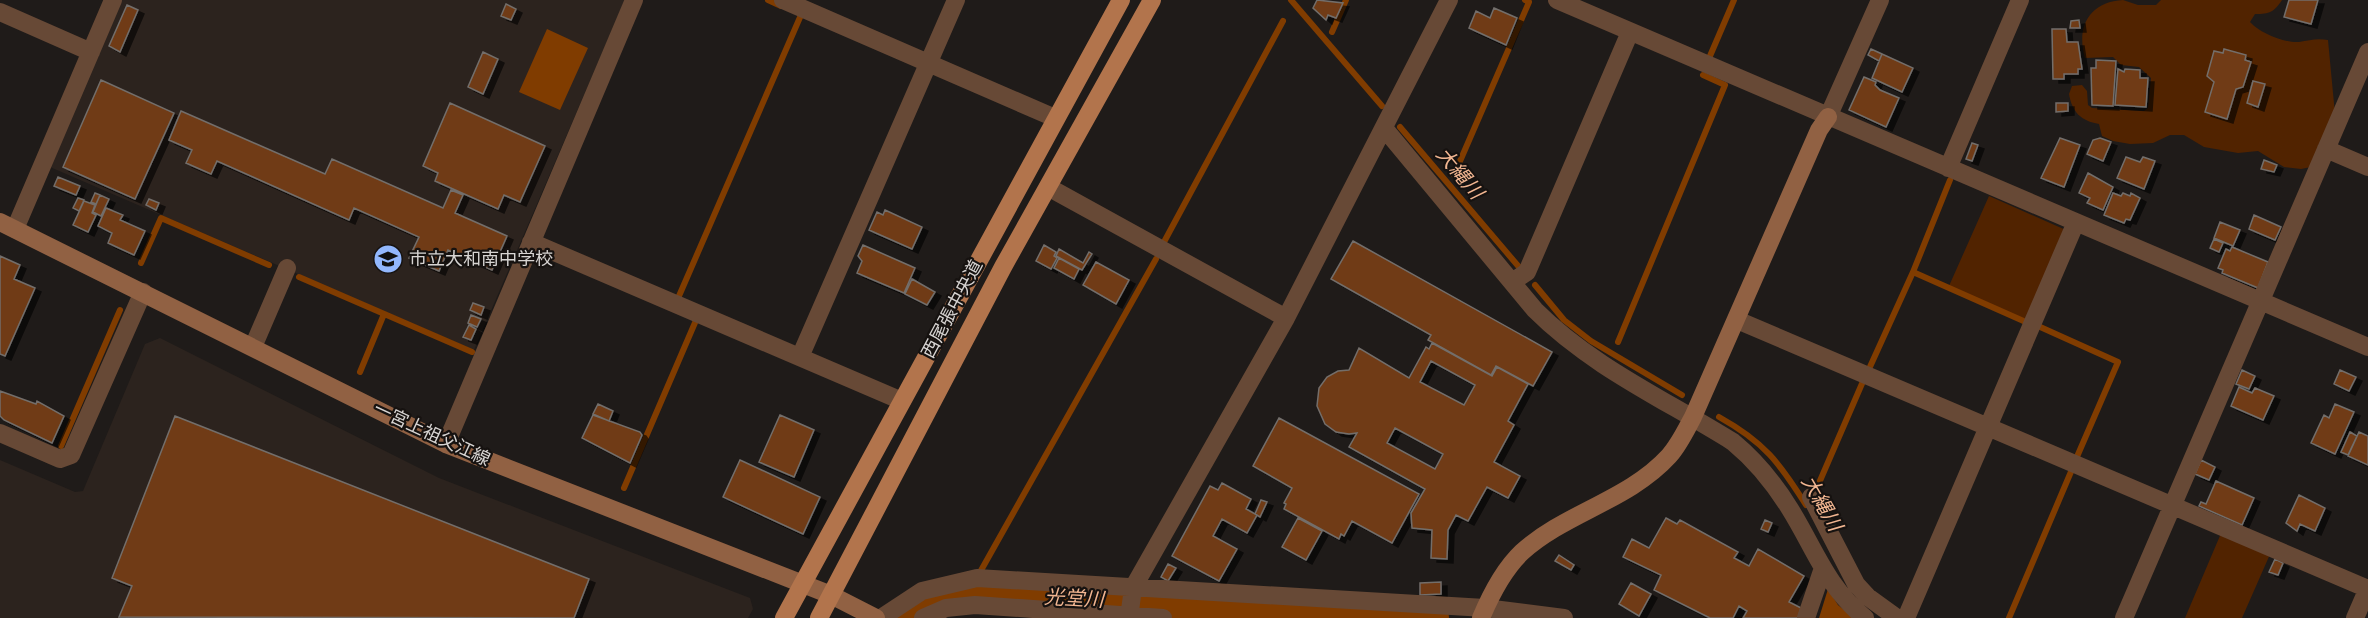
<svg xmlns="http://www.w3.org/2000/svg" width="2368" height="618" font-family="'Fira Sans Condensed','Noto Sans JP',sans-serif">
<defs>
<filter id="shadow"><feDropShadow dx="6" dy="4" stdDeviation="0" flood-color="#0009"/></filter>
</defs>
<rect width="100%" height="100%" fill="#1f1b19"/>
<path fill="#2c231e" d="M120,0H625L474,350L50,167Z
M160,338L439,478L750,598L753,609L748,618H0V460L75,492L83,491L145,344Z"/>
<path fill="#512300" d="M2123,0L2138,5H2156L2161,0H2282C2274,12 2270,14 2255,14L2250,22C2260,33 2284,43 2299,42C2310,40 2317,38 2328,40L2335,114L2311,167L2301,169L2284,167L2258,151L2238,153L2204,147L2184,135H2170L2153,143L2130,144L2113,141L2102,136L2099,124C2081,121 2072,112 2069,94L2072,86L2082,85L2087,91L2088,105L2092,108L2144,111L2148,108L2151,78L2139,67L2121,65L2113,57L2085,58C2076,27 2089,2 2123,0Z
M1989,196L2068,231L2029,322L1949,286Z
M2222,531L2271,552L2242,618H2185Z"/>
<path fill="#803c00" d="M547,29L588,48L560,110L519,92Z
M1828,589L1838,605L1854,618H1819Z"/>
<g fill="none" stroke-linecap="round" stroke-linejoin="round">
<path stroke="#803c00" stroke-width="6" d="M768,0L781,6
M1291,0L1382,106
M1332,32L1346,0
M1710,56L1734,0
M1400,127L1519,267
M1454,175L1529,2L1525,0
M1164,242L1283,21
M141,263L161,218L269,265
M1913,272L2028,323
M299,277L472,352
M1535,285L1564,320L1591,341L1682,395
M679,296L801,15
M2038,326L2118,362L2076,459
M1618,342L1725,85L1703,75
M1869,369L1913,272L1950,180
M360,372L384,314
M1719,417C1764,442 1779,462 1806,505
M61,446L120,310
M624,488L697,318
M1816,490L1864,379
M979,574L1156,259
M2009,618L2073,467"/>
<path stroke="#803c00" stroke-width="34" d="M902,618L938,597L977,593L1432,618"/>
</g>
<path fill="#703b14" stroke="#736e6b" stroke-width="1.5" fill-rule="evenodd" filter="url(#shadow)" d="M1317,0L1343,3L1336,18L1328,15L1326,20L1313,8Z
M2289,0H2318L2311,24L2284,17Z
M506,4L516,9L511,20L501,16Z
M127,5L138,10L120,52L109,46Z
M1494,8L1517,18L1506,45L1469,28L1476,11L1490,18Z
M2079,20L2080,28H2070L2071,21Z
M2052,29H2066L2067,42H2078L2082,69H2078V74H2064V79H2053Z
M1871,49L1882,54L1879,61L1868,55Z
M2224,49L2246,55L2245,60L2251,62L2243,87L2236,89L2227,119L2205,112L2214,82L2207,76L2214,51L2223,53Z
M483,52L498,59L483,94L468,87Z
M1882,54L1913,68L1902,92L1872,78Z
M2096,60L2116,61L2113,106L2092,105L2091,68H2096Z
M2118,69L2124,72L2125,69L2140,70V78H2148L2146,107L2115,105Z
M1864,77L1876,82L1875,85L1880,90L1899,98L1886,127L1849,110Z
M101,80L174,113L135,199L63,167Z
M2253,81L2265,84L2258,107L2247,103Z
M450,103L545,146L520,202L504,195L498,209L435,181L438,173L423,166Z
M2056,103H2068V111L2056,112Z
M181,111L325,174L332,159L443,208L451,190L463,195L455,213L507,236L492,270L448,250L439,271L409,258L419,237L354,208L349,220L217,161L211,174L186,163L192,150L169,140Z
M2060,138L2080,145L2064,187L2041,178Z
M2100,138L2111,142L2103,161L2087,154L2093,140Z
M1972,143L1978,145L1972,161L1966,159Z
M2126,157L2140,162L2143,157L2155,161L2144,189L2117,178Z
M2264,160L2277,165L2274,172L2261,169Z
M2088,173L2113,187L2103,210L2087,203L2090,198L2079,193Z
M58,177L80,186L76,195L54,186Z
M95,193L100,195L96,204L91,202Z
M2113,193L2121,196L2123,193L2130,196L2131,193L2140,198L2130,220L2126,219L2124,223L2104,215Z
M100,195L109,199L101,216L93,212Z
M78,198L84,200L79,211L73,208Z
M149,199L159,203L156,210L146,205Z
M84,201L95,205L92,213L96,215L88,232L73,225Z
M106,208L123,215L120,220L145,231L134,255L108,243L112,233L98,226Z
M885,210L922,227L912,249L869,230L877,212L883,215Z
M2254,215L2281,227L2275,240L2249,229Z
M2220,222L2240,230L2233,246L2214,238Z
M2214,239L2223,243L2219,252L2210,248Z
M1353,241L1552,352L1533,386L1496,366L1491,375L1428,340L1431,335L1331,279Z
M863,245L915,268L904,293L857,273L862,261L858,256Z
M1044,245L1056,252L1054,256L1057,258L1051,269L1036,261Z
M2232,247L2268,262L2258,288L2222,273L2223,270L2218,268L2226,249L2230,251Z
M1059,249L1083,263L1089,252L1092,254L1082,270L1056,256Z
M0,256L20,265L14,279L35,288L5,356L0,354Z
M1059,258L1079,269L1074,279L1054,268Z
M1096,262L1129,280L1116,304L1083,285Z
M912,279L935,292L927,305L905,294Z
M473,303L484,307L481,315L470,310Z
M471,315L481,319L477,327L468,323Z
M469,325L476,329L471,340L463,337Z
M1432,343L1492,376L1497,367L1528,384L1508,421L1514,425L1494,462L1520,476L1508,498L1487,487L1468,521L1456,515L1448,530L1447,559L1431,558L1432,530L1412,528L1411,513L1425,489L1349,447L1357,433L1349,434L1336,432L1325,424L1317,406L1319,388L1327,377L1338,371L1349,370L1359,348L1409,378L1426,347L1429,349ZM1431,361L1475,385L1464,405L1420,382ZM1395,428L1443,454L1435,469L1387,443Z
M2242,370L2255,376L2249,389L2236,384Z
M2340,370L2356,377L2349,391L2334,384Z
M2239,387L2252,393L2255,388L2274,396L2263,420L2231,406Z
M0,391L36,404L37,401L64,416L52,443L4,420L0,416Z
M598,404L613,411L609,421L593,414Z
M2335,404L2354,412L2335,454L2311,443L2324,415L2329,418Z
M593,415L640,432L642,435L630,463L582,438Z
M780,415L814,430L794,477L759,462Z
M175,416L589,579L574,618L119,617L132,586L112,578Z
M1279,418L1419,494L1392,543L1352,521L1344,536L1341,534L1339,539L1284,509L1286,504L1284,503L1292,488L1253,466Z
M2350,432L2357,436L2348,455L2341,452Z
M2359,432L2368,436V465L2348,456Z
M740,460L820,497L803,534L723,497Z
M2201,460L2215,467L2209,480L2195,474Z
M2216,481L2254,498L2242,525L2199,506L2201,502L2206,504Z
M1222,483L1251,499L1246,509L1257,515L1247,533L1222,519L1213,536L1237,549L1219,581L1172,556L1210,486L1218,490Z
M2299,495L2325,508L2315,531L2300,524L2297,531L2286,523Z
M1261,500L1267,502L1260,517L1255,514Z
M1298,518L1322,531L1306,560L1282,547Z
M1666,518L1677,524L1680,520L1738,552L1734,558L1749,566L1758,549L1804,576L1789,602L1801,608L1798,618H1743L1747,611L1739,606L1733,618H1710L1654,590L1661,575L1623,557L1632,539L1649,548Z
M1765,520L1772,523L1768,532L1761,529Z
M1559,555L1574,565L1571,570L1555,561Z
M2275,559L2283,563L2278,575L2269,572Z
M1168,564L1176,568L1168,581L1161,577Z
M1441,582V594L1420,595V583Z
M1631,583L1651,594L1639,616L1619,604Z"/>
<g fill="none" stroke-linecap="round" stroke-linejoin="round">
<path stroke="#674936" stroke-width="18" d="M783,0L1055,118
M1557,0L2368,347
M0,12L91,52
M1828,117L1880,0
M1384,128L1535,310C1592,367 1666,400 1733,442C1756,461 1774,483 1790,509C1815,549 1826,586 1865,618
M2326,149L2368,167
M1948,168L2020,0
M1048,187L1286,318
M15,229L113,0
M531,242L902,401
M1512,282L1527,272L1630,32
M1737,320L2368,589
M253,347L287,268
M800,357L956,0
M0,433L60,459L71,455L143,292
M446,444L634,0
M1811,497L1856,584L1868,597L1897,618
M881,618L922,591L977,578L1485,608L1564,618
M923,618L946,608L975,605L1163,618
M1129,618L1133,588L1286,318L1449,0
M1806,618L1822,571
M1906,618L2076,222
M2124,618L2368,52
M2355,618L2368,588"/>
<path stroke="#916143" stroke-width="18" d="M0,222L446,444L831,595L876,618
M1481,618C1491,594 1503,570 1522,552C1565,513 1629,500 1669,456C1679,445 1686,430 1693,417L1819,130L1828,117"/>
<path stroke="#b2744c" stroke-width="18" d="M784,618L1121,0
M819,618L1003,267L1152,0"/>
</g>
<defs>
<g id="school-disc" transform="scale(1.5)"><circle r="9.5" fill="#92b7fd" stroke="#161210"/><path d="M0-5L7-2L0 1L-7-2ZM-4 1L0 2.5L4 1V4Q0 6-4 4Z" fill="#111"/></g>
</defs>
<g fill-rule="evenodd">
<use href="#school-disc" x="388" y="259"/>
</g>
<g text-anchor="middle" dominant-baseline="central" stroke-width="4.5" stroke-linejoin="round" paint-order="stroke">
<g font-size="18" fill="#d7d4d2" stroke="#161210" text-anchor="start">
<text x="409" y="259">市立大和南中学校</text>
</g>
<g font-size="18" fill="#d7d4d2" stroke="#161210">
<text transform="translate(952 309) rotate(-62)">西尾張中央道</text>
<text transform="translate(432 434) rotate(25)">一宮上祖父江線</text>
</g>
<g font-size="20" font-style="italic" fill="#f2b691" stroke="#161210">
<text transform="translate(1460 173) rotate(50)">大縄川</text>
<text transform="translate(1822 503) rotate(60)">大縄川</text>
<text transform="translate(1074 598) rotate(3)">光堂川</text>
</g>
</g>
</svg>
